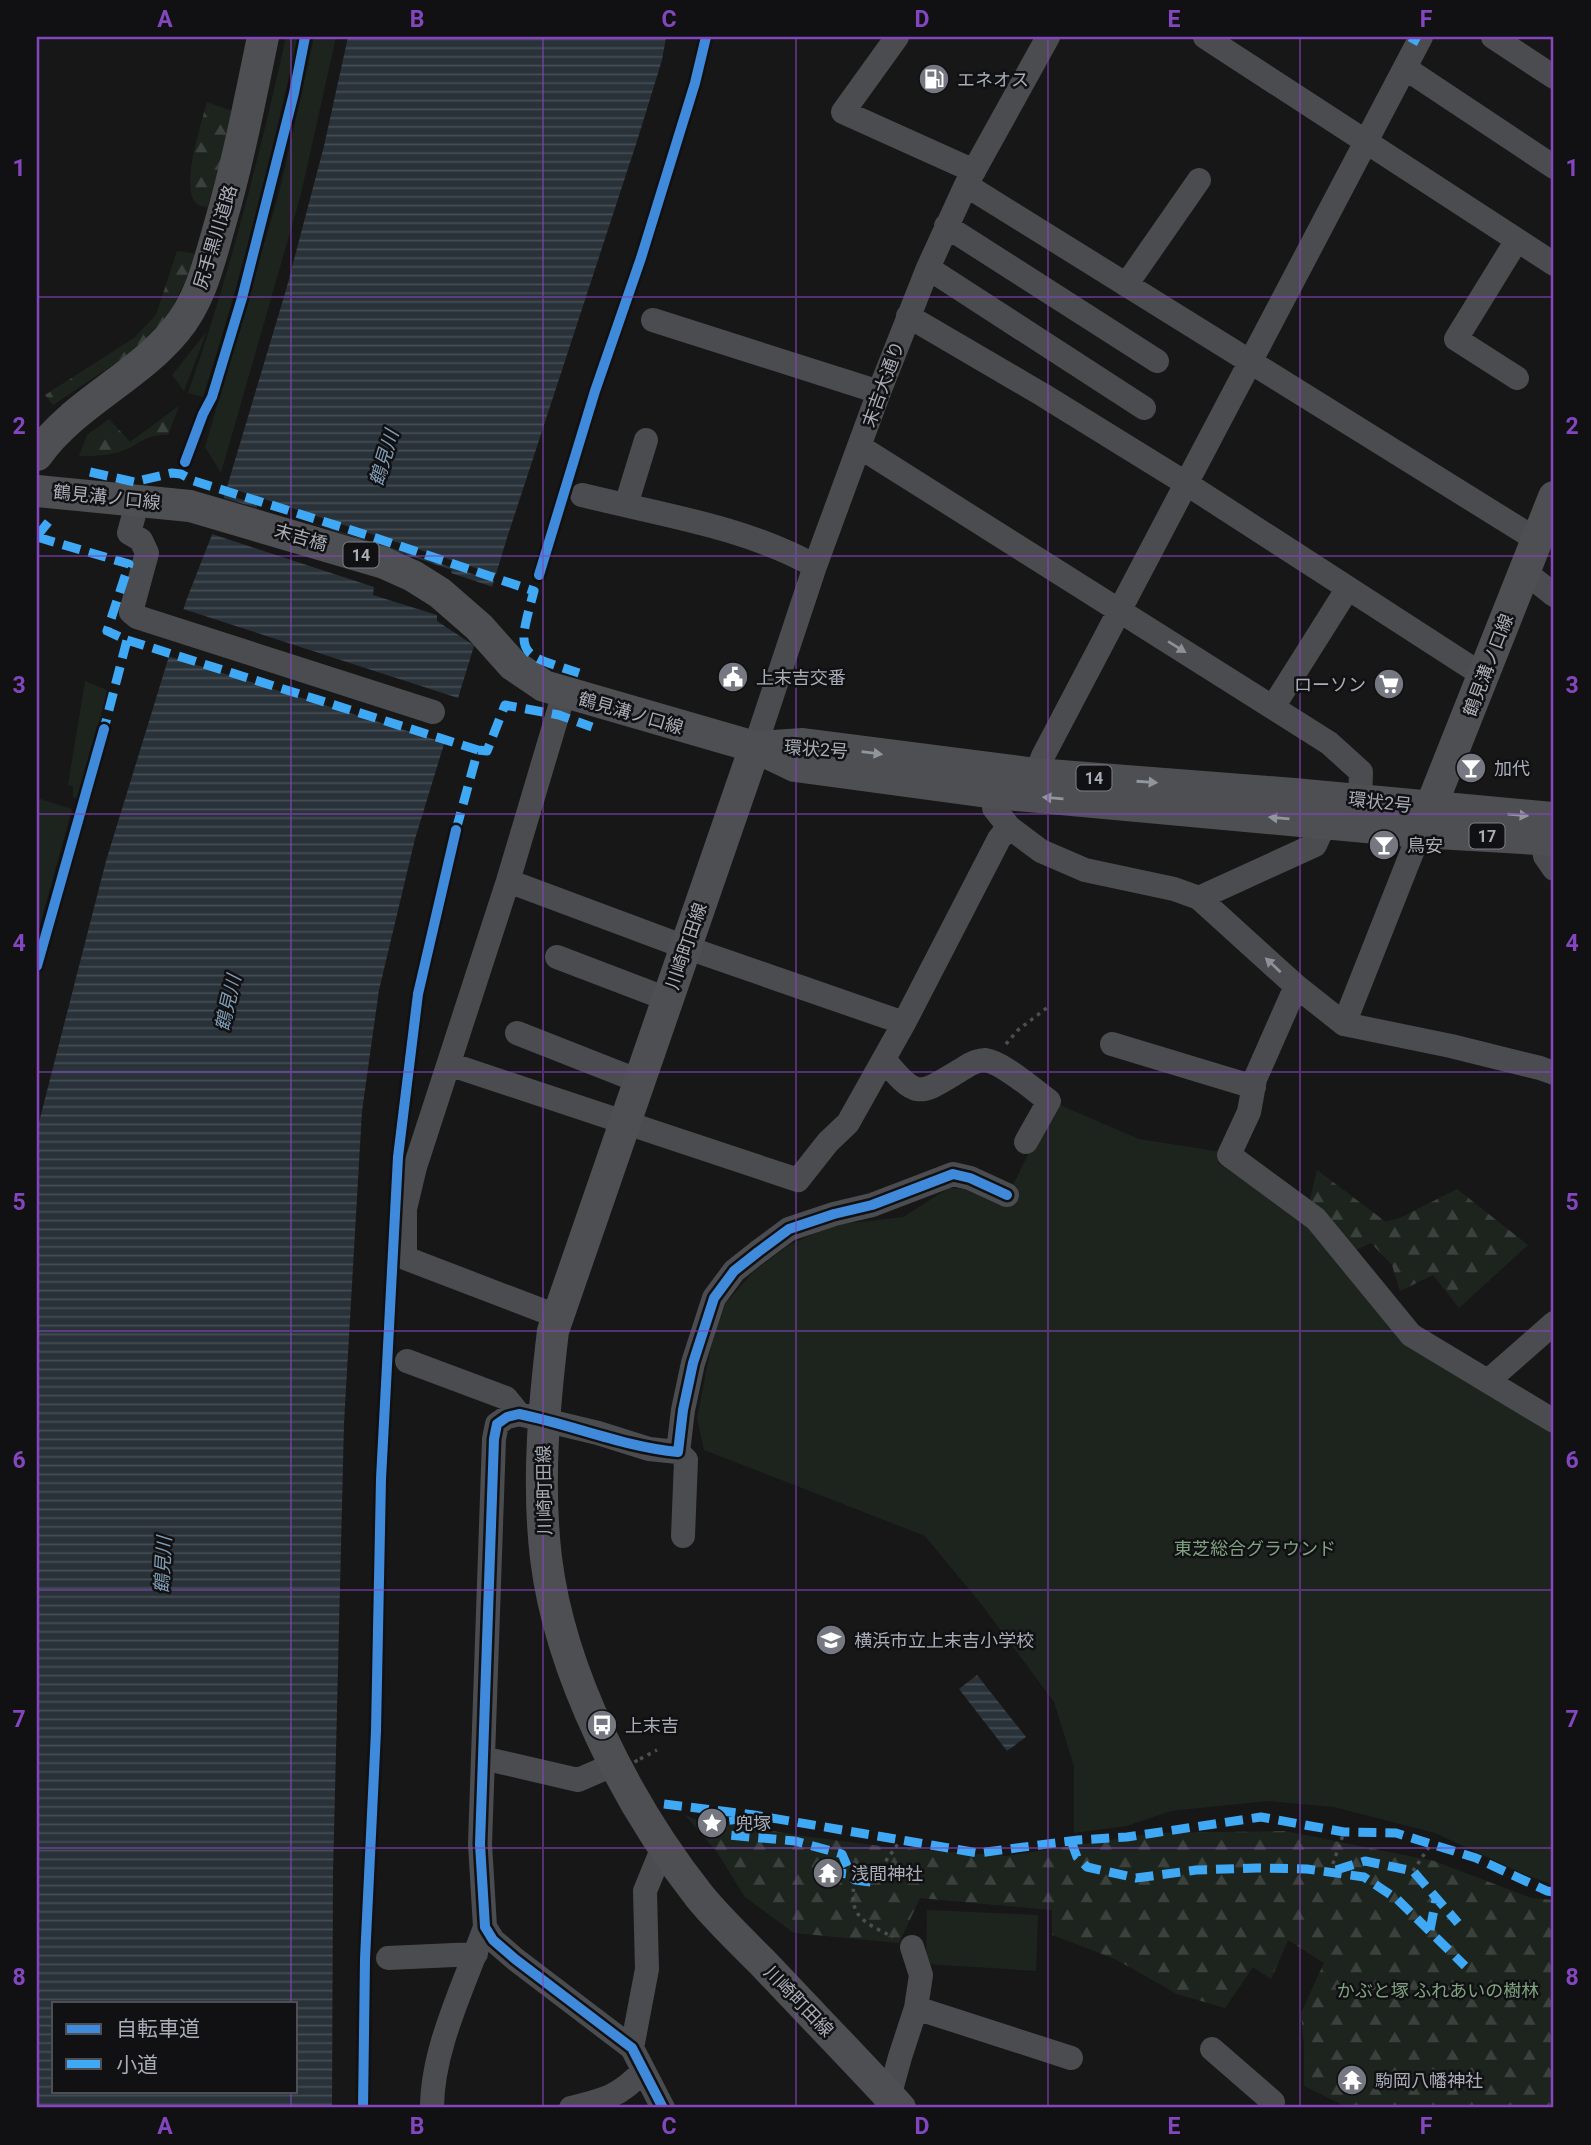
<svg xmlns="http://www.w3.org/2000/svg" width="1591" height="2145" font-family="Roboto,'Noto Sans JP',sans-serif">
<defs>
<pattern id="forest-firs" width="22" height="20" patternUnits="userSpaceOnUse" patternTransform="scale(1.75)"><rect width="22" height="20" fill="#1d241e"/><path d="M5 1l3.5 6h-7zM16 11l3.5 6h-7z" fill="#3b413d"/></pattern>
<pattern id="water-rules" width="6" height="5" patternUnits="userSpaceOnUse" patternTransform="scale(1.75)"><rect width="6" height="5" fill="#2a3239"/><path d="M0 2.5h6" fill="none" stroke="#464d54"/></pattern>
</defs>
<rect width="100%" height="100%" fill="#171717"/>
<path fill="#1d241e" d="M286,37H298C271,158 241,279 203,397L188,393C229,277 259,157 286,37Z
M314,37H336L301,194L221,473L205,447L280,189Z
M207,331L184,391L172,375Z
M85,681L107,690L80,800L73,797V786L68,785Z
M37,798L72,809L37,936Z
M1053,1102L1139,1139L1222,1152L1218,1163L1314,1229L1404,1342L1554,1429V1885L1526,1875L1435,1833L1334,1807L1268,1801L1171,1811L1127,1826L1074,1833V1767L1054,1702L982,1605L925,1536L704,1450L697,1418L711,1347L725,1304L755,1270L791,1244L833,1225L903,1217L949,1188L978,1190L1004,1204Z
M927,1910L1038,1915L1036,1971L926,1964Z"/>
<path fill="url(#forest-firs)" d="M207,102L235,112L207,208C204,206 200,206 197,204C179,189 202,122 207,102Z
M177,251L198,254L166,321L138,348L53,405L45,395L134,338L156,315Z
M179,406L168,435C144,434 140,445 119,452C106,456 92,456 79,456L87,435L109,419L130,442Z
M1317,1170L1386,1222L1402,1217L1457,1189L1528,1245L1459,1308L1433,1275L1400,1291L1392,1265L1371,1243L1353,1251L1310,1199Z
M685,1815L707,1824L737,1825L803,1836L896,1848L1006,1856L1155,1833L1285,1831L1434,1861L1531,1898L1554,1900V2105L1551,2108H1349L1304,2086V2045L1301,2013L1324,1963L1288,1940L1271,1979L1253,1967L1225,2008L1177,1994L1115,1959L1052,1935V1910L920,1898L899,1943L794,1933L745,1897L717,1852Z"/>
<path fill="url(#water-rules)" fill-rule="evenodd" d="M348,37H666L662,60L638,138L507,538L415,839L379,990L362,1111L344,1423L333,1873L332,2108H37V1130L106,861L186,601L215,527L286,290L324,146ZM54,2003H296V2091H54Z
M977,1675L1026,1737L1007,1751L959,1689Z"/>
<path fill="#171717" d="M224,486L500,576L498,582L306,521L452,570L451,573L496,588L478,648L437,621V615L373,595L374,587L209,533L220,497L257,508L256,504L222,493Z
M180,608L461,699L449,744L165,655Z"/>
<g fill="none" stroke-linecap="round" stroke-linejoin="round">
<path stroke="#4d4e52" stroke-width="3.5" stroke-dasharray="3.5 5" stroke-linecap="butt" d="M1006,1044L1018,1030L1048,1007
M640,1759L657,1750
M1413,1871L1431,1844
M1330,1872L1344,1832
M855,1880C847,1917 864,1922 893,1937
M871,1882L900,1841"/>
<path stroke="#4b4c50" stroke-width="24" d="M897,37L843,112L974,171
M1205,37L1554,264
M1493,37L1554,77
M1405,68L1554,167
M966,185L1537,540
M946,226L1157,361
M1517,240L1456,339L1517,378
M928,268L1144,408
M1126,285L1199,180
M908,316L1043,395L1187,484L1484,676
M653,320L879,392
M860,447L1329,743L1361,772L1360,800
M582,495C661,515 743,526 815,566
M138,500L129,533L141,540L147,553L131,612L137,617L433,712
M626,505L646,440
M1525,572L1554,595
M1273,707L1348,588
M755,747L815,566L879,392L928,268L966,185L1048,37
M1036,774L1043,756L1421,37
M995,793L994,808L1009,827L1041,851L1085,870L1174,889L1199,898L1296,986L1344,1024L1451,1046L1540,1068L1554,1073
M1542,838L1545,856L1554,869
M508,881L685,947L904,1023
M1199,898L1315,845L1325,823
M557,957L667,999
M1296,986L1255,1079L1249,1112L1229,1155L1316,1219L1411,1335L1554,1421
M1344,1024L1420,832
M517,1033L639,1081
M1112,1044L1254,1087
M884,1059C918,1102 920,1094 964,1068C970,1064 978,1060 985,1060C1002,1062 1034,1090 1049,1101L1026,1142
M449,1064L798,1180L828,1142L848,1123L904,1023L999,839L1009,827
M559,1317L405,1258V1209L415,1167L508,881L564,693
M407,1361L506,1398L519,1414
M1488,1381L1554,1323
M678,1452L683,1410L693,1363L714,1298L734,1271L758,1252L789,1229L834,1214L872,1205L953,1174L970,1178L1007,1195
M483,1758L578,1780L615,1764
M388,1958L476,1954
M916,2008L1071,2058
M632,2048L647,1969L645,1891L663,1847
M1212,2049L1273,2102L1270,2108
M432,2108C432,2048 465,1984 485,1927
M571,2108C603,2100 619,2097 643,2071
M663,2108L632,2048L515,1959L493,1940L485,1927L480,1844L494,1439L497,1424L507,1417L519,1414L598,1433L649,1449L678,1452L686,1460L683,1536
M886,2108L900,2057L916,2008L921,1975L912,1947"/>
<path stroke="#4d4f52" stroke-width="32" d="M37,455C73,404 135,379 175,331C201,300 209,262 220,224C238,162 250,100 263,37
M37,491L190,506L384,563L413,576L440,593L479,627L513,665L544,686L755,747L795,766L995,793L1420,832L1554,840
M755,747L553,1331C544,1406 537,1482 546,1558C560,1674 628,1806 700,1897C719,1920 741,1941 762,1962C808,2011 855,2059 900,2108
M757,747L803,744L1036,774L1294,794L1552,818
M1424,824L1554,497"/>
<path stroke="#4d4e52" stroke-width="3.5" stroke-dasharray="3.5 5" stroke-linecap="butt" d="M597,1782L640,1759"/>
<path stroke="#3fa9f5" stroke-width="9" stroke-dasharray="18 9" stroke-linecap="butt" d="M1410,37L1419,42
M90,472L134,482L172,473L181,474L194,481L370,536L534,591C516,656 517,653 579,673
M37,536L54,515
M37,537L129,564L107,631L127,640L104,729
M127,640L478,750
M456,830L478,750L487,751L505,705L559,715L592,727
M664,1804L754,1815L978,1853L1078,1840L1127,1837L1261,1817L1344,1832L1396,1833L1476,1858L1547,1891L1554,1892
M747,1818L715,1822L728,1835L795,1841L842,1854L848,1868V1874
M1071,1841L1077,1857L1087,1867L1136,1878L1196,1870L1257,1868L1307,1869L1364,1877L1397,1899L1465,1966
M1336,1870L1365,1861L1413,1871L1458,1923
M828,1872L848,1874L855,1880L871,1882
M1430,1930L1436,1899"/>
<g stroke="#111113" stroke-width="15">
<path id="cycleway" d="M185,462L203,414L212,397L242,298L294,93L305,37
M539,575L595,391L641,258L695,83L706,37
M37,966L104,729
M363,2108L365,1959L376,1731L381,1479L398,1157L418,994L456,830
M663,2108L632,2048L515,1959L493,1940L485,1927L480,1844L494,1439L497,1424L507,1417L519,1414C573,1425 624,1447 678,1452L683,1410L693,1363L714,1298L734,1271L758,1252L789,1229L834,1214L872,1205L953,1174L970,1178L1007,1195"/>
</g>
<use href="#cycleway" stroke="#408adc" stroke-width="10"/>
</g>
<defs><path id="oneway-solid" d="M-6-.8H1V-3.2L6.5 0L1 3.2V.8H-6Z" transform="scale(1.75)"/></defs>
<g fill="#8c9099">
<use href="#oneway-solid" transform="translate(1177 647) rotate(32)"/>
<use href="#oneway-solid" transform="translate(1273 965) rotate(-137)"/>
</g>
<g fill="#91969e">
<use href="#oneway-solid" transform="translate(872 753) rotate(7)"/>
<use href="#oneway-solid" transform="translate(1147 782) rotate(4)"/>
<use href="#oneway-solid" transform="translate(1053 798) rotate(-175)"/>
<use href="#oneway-solid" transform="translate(1518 815) rotate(5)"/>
<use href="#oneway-solid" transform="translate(1279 818) rotate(-175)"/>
</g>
<path fill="none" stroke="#8446be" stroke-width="2" stroke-opacity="0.55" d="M291,37V2003M543,37V2108M796,37V2108M1048,37V2108M1300,37V2108M37,297H1554M37,556H1554M37,814H1554M37,1072H1554M37,1331H1554M37,1590H1554M37,1848H1554M291,2091V2108"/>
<defs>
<g id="fuel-disc" transform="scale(1.575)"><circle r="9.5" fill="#757880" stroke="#111113"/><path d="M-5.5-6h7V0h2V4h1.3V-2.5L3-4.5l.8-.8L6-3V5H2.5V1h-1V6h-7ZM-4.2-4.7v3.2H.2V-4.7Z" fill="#fff"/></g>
<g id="civic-disc" transform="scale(1.575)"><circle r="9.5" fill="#757880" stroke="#111113"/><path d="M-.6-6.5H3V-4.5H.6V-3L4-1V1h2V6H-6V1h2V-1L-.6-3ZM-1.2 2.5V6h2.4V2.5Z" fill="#fff"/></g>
<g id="supermarket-disc" transform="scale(1.575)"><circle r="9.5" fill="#757880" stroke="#111113"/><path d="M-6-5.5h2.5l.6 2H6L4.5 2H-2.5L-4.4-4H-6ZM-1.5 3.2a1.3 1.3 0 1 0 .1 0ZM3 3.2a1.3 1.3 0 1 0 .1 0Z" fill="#fff"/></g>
<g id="bar-disc" transform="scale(1.575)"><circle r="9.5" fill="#757880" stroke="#111113"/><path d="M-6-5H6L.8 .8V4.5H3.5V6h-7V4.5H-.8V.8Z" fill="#fff"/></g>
<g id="school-disc" transform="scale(1.575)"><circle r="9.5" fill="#757880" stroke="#111113"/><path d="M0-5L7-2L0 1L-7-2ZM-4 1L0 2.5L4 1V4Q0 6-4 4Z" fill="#fff"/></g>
<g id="bus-disc" transform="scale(1.575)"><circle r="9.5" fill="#757880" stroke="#111113"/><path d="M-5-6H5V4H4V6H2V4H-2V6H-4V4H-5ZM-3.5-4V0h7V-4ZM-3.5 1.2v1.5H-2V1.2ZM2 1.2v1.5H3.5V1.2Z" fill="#fff"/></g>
<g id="sight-disc" transform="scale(1.575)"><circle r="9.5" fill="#757880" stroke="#111113"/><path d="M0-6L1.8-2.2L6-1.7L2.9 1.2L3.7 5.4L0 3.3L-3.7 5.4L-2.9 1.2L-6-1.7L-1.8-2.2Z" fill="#fff"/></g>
<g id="temple-disc" transform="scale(1.575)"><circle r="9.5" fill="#757880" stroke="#111113"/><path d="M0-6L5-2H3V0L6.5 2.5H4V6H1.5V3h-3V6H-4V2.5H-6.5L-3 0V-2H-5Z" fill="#fff"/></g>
</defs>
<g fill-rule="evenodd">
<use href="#fuel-disc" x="934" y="79"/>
<use href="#civic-disc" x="733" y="677"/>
<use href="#supermarket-disc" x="1389" y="684"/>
<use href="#bar-disc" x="1471" y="768"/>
<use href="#bar-disc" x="1384" y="845"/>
<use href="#school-disc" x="831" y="1640"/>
<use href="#bus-disc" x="602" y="1725"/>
<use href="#sight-disc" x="712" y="1823"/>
<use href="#temple-disc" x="828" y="1873"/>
<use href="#temple-disc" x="1352" y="2080"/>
</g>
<g text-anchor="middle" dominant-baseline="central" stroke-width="5" stroke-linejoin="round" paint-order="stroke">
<g fill="#111113" stroke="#7b7e86" stroke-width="2">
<rect x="343.5" y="542.5" width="35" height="25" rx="5"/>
<rect x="1076.5" y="765.5" width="35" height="25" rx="5"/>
<rect x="1469.5" y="823.5" width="35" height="25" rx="5"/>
</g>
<g font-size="16" font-weight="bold" fill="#a8adb8">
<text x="361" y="555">14</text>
<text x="1094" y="778">14</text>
<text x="1487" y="836">17</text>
</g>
<g font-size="18" fill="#a8adb8" stroke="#111113" text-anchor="start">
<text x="957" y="79">エネオス</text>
<text x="756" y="677">上末吉交番</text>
<text x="1366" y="684" text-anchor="end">ローソン</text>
<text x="1494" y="768">加代</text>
<text x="1407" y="845">鳥安</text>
<text x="854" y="1640">横浜市立上末吉小学校</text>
<text x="625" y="1725">上末吉</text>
<text x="735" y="1823">兜塚</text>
<text x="851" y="1873">浅間神社</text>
<text x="1375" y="2080">駒岡八幡神社</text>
</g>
<g font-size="18" fill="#a8adb8" stroke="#111113">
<text transform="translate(215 237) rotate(-73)">尻手黒川道路</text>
<text transform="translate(883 384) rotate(-70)">末吉大通り</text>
<text transform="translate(107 497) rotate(6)">鶴見溝ノ口線</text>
<text transform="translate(301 537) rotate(16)">末吉橋</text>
<text transform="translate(1488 665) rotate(-69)">鶴見溝ノ口線</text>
<text transform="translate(631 713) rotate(16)">鶴見溝ノ口線</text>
<text transform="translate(816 749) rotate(4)">環状2号</text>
<text transform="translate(1380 802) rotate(6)">環状2号</text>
<text transform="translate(686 946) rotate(-71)">川崎町田線</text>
<text transform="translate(544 1490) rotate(-91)">川崎町田線</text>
<text transform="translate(799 2001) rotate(46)">川崎町田線</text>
</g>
<g font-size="18" fill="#7fa381" stroke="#111113">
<text x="1255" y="1548">東芝総合グラウンド</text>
<text x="1438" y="1990">かぶと塚 ふれあいの樹林</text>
</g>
<g font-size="19" font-style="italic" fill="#7f9bb3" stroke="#111113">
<text transform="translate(384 458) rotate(-73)">鶴見川</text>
<text transform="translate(228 1003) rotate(-77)">鶴見川</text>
<text transform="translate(163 1565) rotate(-87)">鶴見川</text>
</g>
</g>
<rect width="1591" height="2145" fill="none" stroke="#111113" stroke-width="77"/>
<rect x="52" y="2002" width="245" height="91" fill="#111113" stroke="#4d4f55" stroke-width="2"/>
<rect x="66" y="2024" width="35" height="10" fill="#408adc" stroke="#4d4f55" stroke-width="2"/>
<text x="116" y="2036" font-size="21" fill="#a8adb8">自転車道</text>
<rect x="66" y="2059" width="35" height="10" fill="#3fa9f5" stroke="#4d4f55" stroke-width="2"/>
<text x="116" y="2072" font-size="21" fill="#a8adb8">小道</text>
<rect x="38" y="38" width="1514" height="2068" fill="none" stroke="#8446be" stroke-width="2.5"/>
<g font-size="23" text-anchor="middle" font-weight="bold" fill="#8446be">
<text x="165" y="27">A</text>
<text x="417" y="27">B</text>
<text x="669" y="27">C</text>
<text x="922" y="27">D</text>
<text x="1174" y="27">E</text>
<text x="1426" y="27">F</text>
<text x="19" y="176">1</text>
<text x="1572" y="176">1</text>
<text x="19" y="434">2</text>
<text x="1572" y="434">2</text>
<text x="19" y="693">3</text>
<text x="1572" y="693">3</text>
<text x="19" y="951">4</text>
<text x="1572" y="951">4</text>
<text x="19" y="1210">5</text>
<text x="1572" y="1210">5</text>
<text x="19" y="1468">6</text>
<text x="1572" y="1468">6</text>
<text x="19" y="1727">7</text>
<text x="1572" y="1727">7</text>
<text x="19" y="1985">8</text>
<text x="1572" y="1985">8</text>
<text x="165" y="2134">A</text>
<text x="417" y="2134">B</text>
<text x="669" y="2134">C</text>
<text x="922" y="2134">D</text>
<text x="1174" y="2134">E</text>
<text x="1426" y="2134">F</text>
</g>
</svg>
